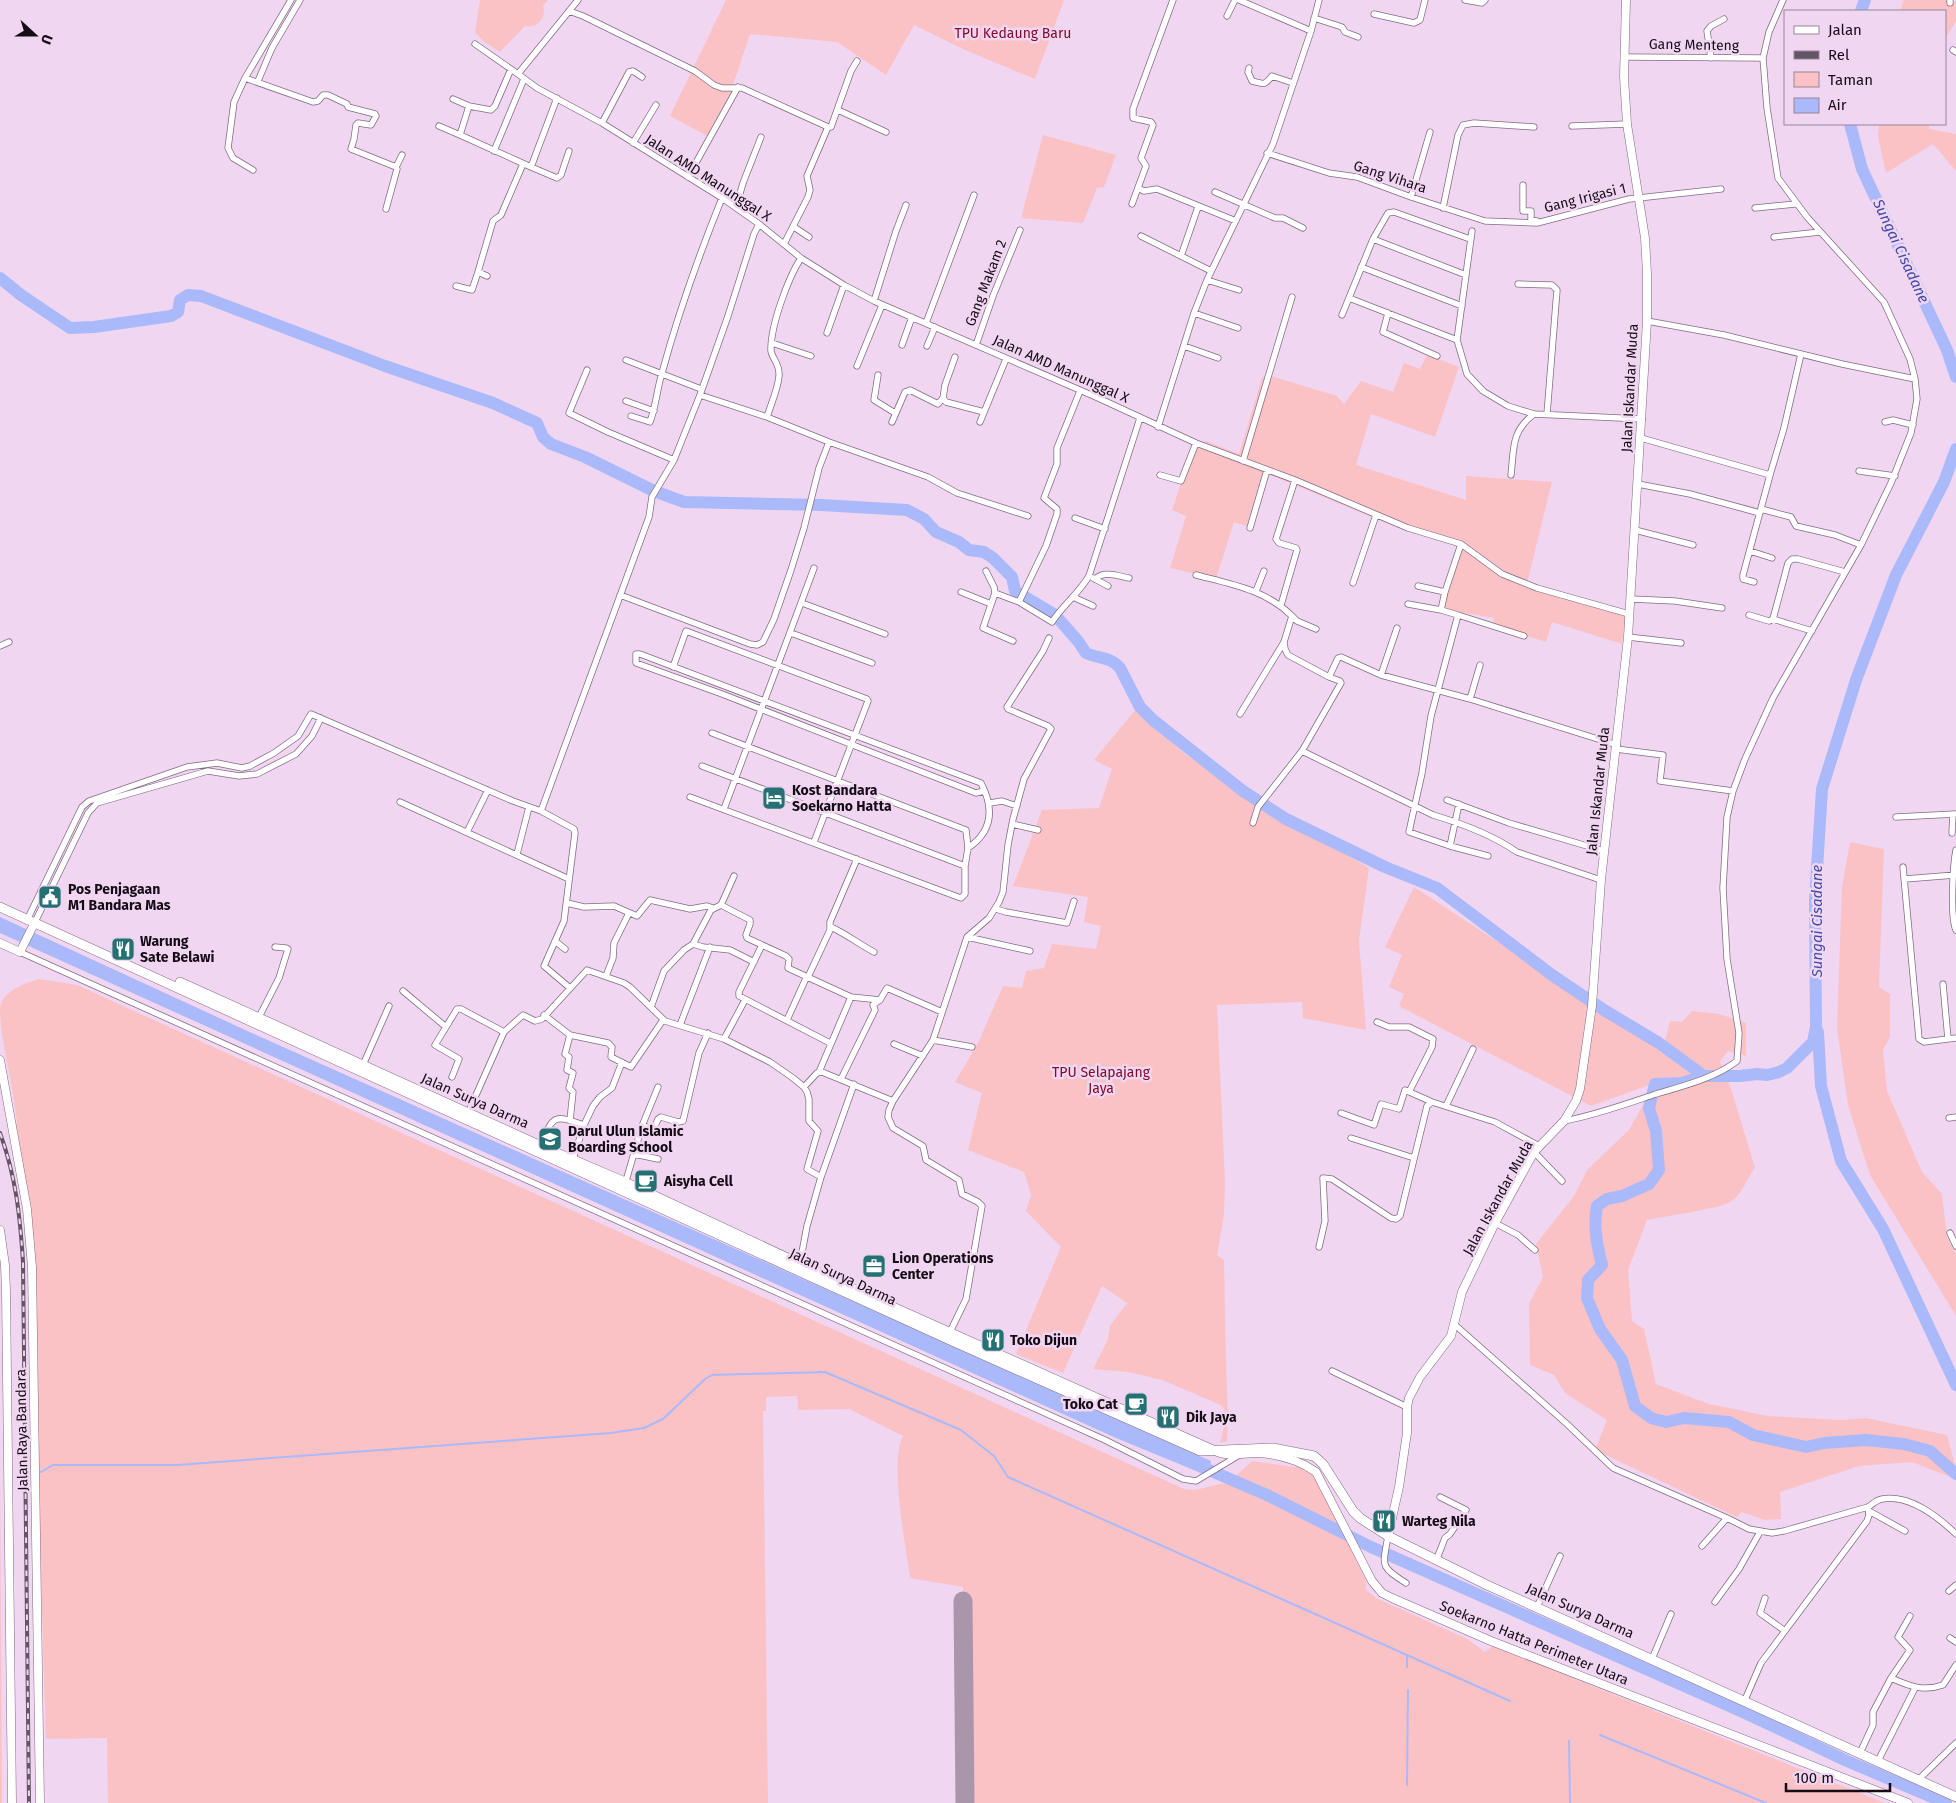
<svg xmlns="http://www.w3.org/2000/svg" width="1956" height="1803" font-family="'Fira Sans',sans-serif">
<rect width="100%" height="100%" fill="#f0d6f1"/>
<path fill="#fbc2c6" d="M480,0H548L543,6C547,17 537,29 525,26L500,52L483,41L475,32Z
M726,0H1064L1035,79L965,50L914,25L886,75L837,42L750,34L730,94L707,136L670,116Z
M1904,0H1952L1956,3V21L1945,39V11H1900Z
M1879,124H1928L1930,129L1956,134V171L1933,144L1886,173L1878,136Z
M1043,135L1116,155L1104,187L1097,188L1083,223L1021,218Z
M1427,355L1459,367L1435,437L1371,414L1356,465L1466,500V476L1552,482L1527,583L1626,612L1622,644L1552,622L1546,642L1493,625L1494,618L1442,609L1459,547L1428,536L1398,528L1266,473L1249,527L1234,522L1216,579L1170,568L1186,516L1172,510L1194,445L1206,441L1239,454L1262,378L1271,376L1337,396L1344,404L1361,381L1393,392L1404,363L1420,369Z
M1136,709L1186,755L1280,815L1369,868L1359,941L1366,1030L1303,1018L1302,1002L1217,1005L1225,1183L1224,1215L1217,1255L1224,1260L1226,1363L1228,1416L1227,1441L1220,1443L1227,1414L1221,1405L1162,1380L1128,1372L1093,1369L1108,1339L1110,1326L1127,1303L1102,1286L1063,1373L1016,1354L1061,1247L1026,1211L1031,1195L1024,1172L968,1150L982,1093L955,1082L978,1043L1003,986L1022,988L1026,971L1044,968L1052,944L1096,949L1101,926L1084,922L1088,897L1013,886L1042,810L1099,808L1112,769L1094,760Z
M1850,842L1884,849L1879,987L1890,994V1037L1883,1050L1887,1091L1922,1172L1942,1194L1947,1237L1956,1254V1316L1870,1175L1848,1105L1837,1028L1842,887Z
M1414,887L1663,1050L1670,1021L1682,1022L1692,1011L1719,1014L1746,1023V1056L1728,1051L1720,1061L1732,1092L1755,1168C1746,1179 1743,1194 1730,1202C1723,1208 1661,1217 1647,1220L1628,1270L1632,1321L1644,1329L1656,1384L1709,1404L1768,1416L1841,1420L1866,1418L1947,1435L1956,1469V1479L1912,1462L1859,1466L1780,1492L1781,1519L1765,1520L1741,1512L1737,1517L1595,1450L1607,1420L1565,1393L1554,1375L1530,1365L1529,1304L1543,1277L1536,1244L1574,1196L1587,1170L1629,1130L1655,1083L1591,1106L1399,1006L1404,994L1389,987L1402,955L1385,947Z
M39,979L77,985L1184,1489L1195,1490L1229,1482L1252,1461L1302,1468L1313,1472L1367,1583L1365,1589L1376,1598L1467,1639L1485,1652L1493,1646L1885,1803H965L963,1587L910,1578C906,1545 889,1463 903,1436L849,1409L798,1410L797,1396L766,1397V1411H763L768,1803H108L107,1738L46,1739L30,1221L15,1124L17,1122C14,1101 11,1079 6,1057C3,1041 0,1024 0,1007C3,991 25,983 39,979Z
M0,1455L2,1803H0Z"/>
<path fill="#aab9fa" d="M0,917L254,1034L1211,1461L1210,1469L1201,1473L1116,1438L0,933Z"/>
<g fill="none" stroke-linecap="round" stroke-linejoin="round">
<path stroke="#aab9fa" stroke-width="2" d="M41,1472L53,1465H177L611,1433L644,1428L663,1419L705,1379L712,1375L825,1372L961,1430L994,1456L1008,1477L1510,1701
M1407,1655V1667
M1600,1735L1766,1803
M1569,1741L1570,1803
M1407,1785L1408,1690"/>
<path stroke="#aab9fa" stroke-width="12" d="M1861,11L1865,0
M1850,124L1862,169L1947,350L1956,377
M0,278L21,295L70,328L94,327L171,316L178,312L180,300L188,295L201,296L385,366L493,403L537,423L543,437L551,444L585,457L654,491L684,502L821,505L907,510L924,519L936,532L959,542L969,550L984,552L993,558L1012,577L1015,591L1055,615L1078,641L1086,653C1098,659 1110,656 1120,668L1140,707L1153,720L1243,791L1286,819L1385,867L1437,888L1552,975L1604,1010L1659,1043L1704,1076
M1956,449L1944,482L1896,575L1856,680L1822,789L1815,900L1816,1027L1813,1042L1787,1068L1779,1072L1767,1075L1757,1074L1740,1076H1704L1682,1083L1655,1084L1649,1108L1656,1131L1659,1170L1649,1184L1622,1196L1607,1199L1597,1206C1593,1226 1597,1245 1602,1265L1588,1280L1587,1298L1600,1329L1622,1360L1635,1406L1651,1418L1666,1422L1684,1418L1729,1422L1753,1435L1806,1447L1824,1443L1866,1440L1904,1444L1930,1451L1956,1474
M1818,1032L1821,1086L1841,1161L1883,1229L1956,1385
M1202,1467L1267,1495L1371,1547L1743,1712L1847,1761L1946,1803"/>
<path stroke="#aa96ab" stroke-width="19" d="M963,1601L965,1803"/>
<g stroke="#826b84" stroke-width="7">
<path id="street" d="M1239,0L1311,31
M1465,0L1482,3L1485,0
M1950,3V0
M569,11L583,16L695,71L714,85L722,88H742L828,127
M1374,14L1414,23L1420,20L1425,0
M1227,16L1235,0
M1314,18L1342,27L1345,32L1358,37
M475,44L518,74L578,0
M1953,50L1956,52
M1625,57L1763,58
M1711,58L1707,31L1711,26L1724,19
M1249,68L1248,72L1252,81C1264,84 1264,86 1272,76L1293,83
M518,74L537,88L602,123L722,198L759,224L801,258L844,285L874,301L1096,397L1196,443L1295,480L1408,528L1461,544L1502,574L1537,588L1629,614
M245,78L313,102L318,101L323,95H328L347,104L348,107L375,114L376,116L371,125L358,123L356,125L354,139L351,149L396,167
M258,81L272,48L300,0
M453,99L469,106L491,110L495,106L511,69
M838,110L886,132
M602,123L629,72L633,71L642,77
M439,126L460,135L469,106
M1572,126L1627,124
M460,135L531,167L557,98
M633,143L656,105
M494,151L524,79
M1267,153L1329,173L1357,177L1411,197L1485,221L1537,223L1629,199L1721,189
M531,167L557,178L561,175L569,151
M253,170L233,158L228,148L234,102L245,78L291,0
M688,177L738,87
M1523,185V211H1531V220L1537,221
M1138,188L1144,191L1157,189L1236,221
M1215,192L1275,218H1283L1303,228
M1411,197L1430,132
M1132,204L1146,166L1141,158L1153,125L1151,122L1133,118V109L1173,0
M736,207L743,183L761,137
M1443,208L1458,135L1463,125L1474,123L1534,127
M1755,208L1795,204
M386,209L397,169L396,167L402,155
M794,227L809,237
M1472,231L1457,340L1467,374L1483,391L1508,406L1534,414L1642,419
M1141,236L1211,271
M1774,237L1820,232
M1373,239L1466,275
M784,244L808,197L810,190L807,176L828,127H831L851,71L857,61
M1181,256L1198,207
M1361,267L1462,306
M487,276L478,272L493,221L501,215L523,164
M1207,280L1239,290
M1518,284L1552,285L1557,290L1547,414
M456,286L472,290L478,272
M1349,298L1457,340
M874,301L896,231L906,205
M1194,313L1238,328
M1388,313L1383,332L1437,356
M1342,315L1373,239L1388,213L1394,212L1470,239
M1647,321L1724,335L1842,364L1915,379
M926,323L974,195
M827,333L844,285
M772,343L811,356
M902,345L912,317
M976,345L993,296L1020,230
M927,346L935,327
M1184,346L1218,358
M955,357L945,385L943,398L946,402L984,412
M626,360L701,389
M857,366L882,305
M587,370L569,413L608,432L674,460
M878,375L874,400L895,413
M1080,391L1057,448V464L1044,498L1057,509V514L1046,546L1019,602L1052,622C1063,605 1079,593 1089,576L1140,418
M700,395L767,417L829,442L928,477L957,493L1028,516
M626,401L654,411
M631,416L650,422C656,406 657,389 662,373C678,314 699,255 722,198
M767,417C771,404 778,389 779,376C780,363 772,359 771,351C770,327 788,278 801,258
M892,422L905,392L910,390L938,404L943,398
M980,422L1006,359
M1885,422L1893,420L1913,425
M1158,427L1194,313L1207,280L1273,144L1311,31L1319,0
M1641,438L1770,475
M1243,461L1292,297
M1859,471L1895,476
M1160,475L1181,481L1196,443
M1511,475C1514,449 1511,431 1534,414
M1638,484L1690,494L1760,513
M1761,509L1791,517L1796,526L1835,535L1861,545
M1075,518L1105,529
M1250,528L1267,470
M1635,530L1693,545
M1461,544L1445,592L1441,610L1458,615L1431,716L1422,773L1409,832L1450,846L1488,856
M1750,551L1772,558
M986,571L994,587L995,593L983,628L1013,641
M1196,575C1231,584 1266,590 1292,616L1284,642L1240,714
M1093,578L1108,586
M1095,579C1104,570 1118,576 1129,578
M1754,582L1743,579V575L1770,475L1784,428L1801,354
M1353,583L1376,515
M1418,586L1445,592
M1256,591L1264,571
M961,592L991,604
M995,593L1019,602
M620,595L750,644L757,645L763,642L774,619L791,570L804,528L819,468L829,442
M1073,597L1093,606
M1631,599L1675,601L1722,608
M802,603L885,634
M1408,604L1441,610
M1281,605L1297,550L1296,548L1279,543L1276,539L1295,480
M1458,615L1524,636
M1749,615L1769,621L1773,619L1788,563L1792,559H1798L1845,572
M1292,616L1297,621L1316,629
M1773,619L1812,631
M791,633L872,663
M1628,637L1681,643
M1284,642L1285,649L1288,655L1329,677L1338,658L1341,657L1381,675L1470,699L1617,745
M0,646L9,642
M673,667L686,631L867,699L868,701L814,842
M1381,675L1397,628
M1470,699L1480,665
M1616,749L1663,755L1660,781L1733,791
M1302,751L1433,815C1460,823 1494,836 1517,852L1601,880
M702,766L965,866
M690,797L958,897L961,898L965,894V866L968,848L966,830L712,733
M1447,800L1509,823L1604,851
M400,802L569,879
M990,803L1002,801L1017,806
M724,809L814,568
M541,811L649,517L652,497L674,460L700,395L728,316L754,234L759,224
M1896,817L1956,814
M1253,823L1258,807L1302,751L1341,683L1340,681L1329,677
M1012,824L1038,830
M467,832L488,790
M1952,833L1953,814
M1450,846L1459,804
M968,848C993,831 994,808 981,783L640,654H636V663L722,694L976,793L984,791
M1956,850C1953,865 1950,917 1956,930
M517,854L529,807
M1903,867L1919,1039L1924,1042L1956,1038
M1905,879L1955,875
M567,903L584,907L614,906L637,916L650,900L690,909L707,906L713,908
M721,905L734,876
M996,909L1006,912L1067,923L1074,901
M28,918L82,807L89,801L187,767L217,763L242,768L250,766L274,753L298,736L311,714L513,801L541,811L574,829L575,833L564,921L544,966L570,988
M35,922L88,813L97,803L208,771L239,776L257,774L296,754L312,736L321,718
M831,927C846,934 859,944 874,952
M967,937L1030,951
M555,941L565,949
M693,944L703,947L730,950L754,962
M762,945L739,992V996L830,1043
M20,952L1105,1440L1183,1479L1196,1481L1241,1454
M606,976L613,958L614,943L629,913
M808,977L830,930V922L857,859
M1943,984L1948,1039
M403,991L446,1027L457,1009H461L504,1032L523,1015L535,1021L542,1019L587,970L624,983L630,987L665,1021L724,1039L770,1062L793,1078L804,1087L807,1092L809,1099V1121L818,1131L807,1169L821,1177
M880,1000L887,988L942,1012
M651,1007L664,971L684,950L693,944L711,910L721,905L750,920V924L746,935L747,938L786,956L789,959L788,968L790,969L851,997L880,1000L873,1005L875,1010L841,1079
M544,1015L570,1035L608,1043L612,1047L611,1057L631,1067L663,1020
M259,1017L279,978L288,949L286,948L275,947
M787,1020L807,976
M1377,1022L1389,1027H1409L1433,1039L1432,1047L1409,1092
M680,1025L710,947
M446,1027L435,1045L459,1059L452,1077
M724,1039L745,1000
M933,1040L972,1047
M894,1044L923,1056
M363,1065L389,1006
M819,1072L851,997
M804,1087L817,1073L822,1072L893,1101
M1446,1106L1473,1049
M468,1113L504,1032
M1341,1113L1374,1125L1381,1104L1399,1109L1405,1090L1432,1102
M1949,1118L1956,1117
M570,1120L573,1092L569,1088L573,1073L567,1070L569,1057L565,1054L570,1035
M1564,1121C1596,1115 1626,1104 1656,1094C1683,1086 1715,1078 1737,1061L1739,1033L1727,959L1723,888L1727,817L1733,791L1745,759L1773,698L1861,545L1891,483L1911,433L1917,399L1915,379L1910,359L1884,302L1807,217L1778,178L1767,108L1763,58L1769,32L1783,0
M642,1126L654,1129L658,1119L661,1117L678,1122L683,1121L699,1053L708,1033
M1351,1138L1414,1158
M541,1146C553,1115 553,1114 584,1125
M1534,1152L1562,1181
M634,1154L658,1159
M573,1159L584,1125L593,1106L600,1097L612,1088L622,1062
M625,1184L642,1126L658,1087
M1495,1223L1518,1235L1535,1250
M1950,1233L1956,1246
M1319,1247L1325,1221L1323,1178L1332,1179L1391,1218L1396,1219L1400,1216L1427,1106L1432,1102L1495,1122L1539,1146
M800,1263L807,1226L821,1177L854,1084
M1454,1324L1567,1424L1613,1468L1727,1518L1749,1529L1772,1533L1784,1531L1868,1507C1873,1504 1876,1500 1882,1499C1910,1494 1938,1517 1956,1534
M950,1332L966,1299L982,1206L978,1202L962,1194L959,1180L926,1160L923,1146L893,1128L888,1117L889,1110L893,1101L933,1040L967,937L989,918L999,902L1003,892L1008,845L1013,819L1024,779L1051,729L1048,726L1008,709L1007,707L1043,651L1049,638
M1332,1371L1407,1407
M1869,1511L1905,1531
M1388,1536C1383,1566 1379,1566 1406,1583
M1702,1546L1727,1518
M1436,1561L1445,1538L1450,1534L1466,1510L1440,1497
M1949,1591L1956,1585
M1765,1598L1760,1613L1785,1631
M1715,1602L1739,1569L1760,1532
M1537,1607L1560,1556
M1950,1638L1956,1642
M1652,1659L1671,1614
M1891,1678L1910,1650L1898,1637L1910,1616
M1744,1702L1761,1663L1867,1521L1869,1515L1868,1507
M1860,1753L1873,1725V1712L1891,1678C1909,1686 1923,1692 1943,1685L1956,1665
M1878,1761L1915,1688
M1918,1780L1956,1743"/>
</g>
<g stroke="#826b84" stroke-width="9">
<path id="secondary" d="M0,943L20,952L35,922
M0,1060L27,1209L32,1267L40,1803
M0,1230L5,1265L6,1291L12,1803
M1215,1451C1229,1458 1245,1452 1261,1453C1279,1455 1301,1461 1316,1472L1372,1581L1382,1593L1392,1598L1491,1641L1908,1803
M1388,1536L1399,1487L1407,1433V1407L1409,1398L1420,1377L1451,1336L1462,1292L1495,1223L1534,1152L1564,1121L1576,1101L1580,1089L1592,1006L1601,880L1628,637L1647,321V273L1645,238L1627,124L1624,77L1626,0"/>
</g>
<g stroke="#826b84" stroke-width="10">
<path id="primary" d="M0,907L952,1341L1200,1451L1273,1448L1314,1456L1323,1464L1353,1511L1360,1518L1388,1536L1487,1585L1956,1797
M180,982L541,1146L625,1182L875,1299L1213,1450"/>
</g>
<use href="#street" stroke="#fff" stroke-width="5.5"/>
<use href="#secondary" stroke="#fff" stroke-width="8"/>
<use href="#primary" stroke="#fff" stroke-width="9"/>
<g stroke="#645565" stroke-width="4">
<path id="rail" d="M0,1133C16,1177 20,1216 23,1262L29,1803"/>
</g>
<use href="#rail" stroke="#f0d6f1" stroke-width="2" stroke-dasharray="5.5" stroke-linecap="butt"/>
</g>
<defs>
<g id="hotel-square" transform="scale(1.25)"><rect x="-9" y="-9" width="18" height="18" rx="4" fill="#247073" stroke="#f0d6f1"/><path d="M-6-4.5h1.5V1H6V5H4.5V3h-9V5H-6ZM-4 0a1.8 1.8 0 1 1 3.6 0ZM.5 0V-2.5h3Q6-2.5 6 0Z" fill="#fff"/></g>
<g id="civic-square" transform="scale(1.25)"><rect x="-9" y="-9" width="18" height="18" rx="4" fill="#247073" stroke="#f0d6f1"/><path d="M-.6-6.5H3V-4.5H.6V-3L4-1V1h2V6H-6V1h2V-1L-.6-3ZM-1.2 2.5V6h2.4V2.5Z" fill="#fff"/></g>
<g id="restaurant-square" transform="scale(1.25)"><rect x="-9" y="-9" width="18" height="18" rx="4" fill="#247073" stroke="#f0d6f1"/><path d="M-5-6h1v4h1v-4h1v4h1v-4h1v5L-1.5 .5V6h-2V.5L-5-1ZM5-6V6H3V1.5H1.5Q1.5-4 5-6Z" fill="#fff"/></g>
<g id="school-square" transform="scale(1.25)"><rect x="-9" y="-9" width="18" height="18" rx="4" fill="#247073" stroke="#f0d6f1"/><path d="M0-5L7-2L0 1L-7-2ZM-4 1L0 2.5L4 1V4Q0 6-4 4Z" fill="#fff"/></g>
<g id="cafe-square" transform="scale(1.25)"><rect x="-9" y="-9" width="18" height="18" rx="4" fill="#247073" stroke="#f0d6f1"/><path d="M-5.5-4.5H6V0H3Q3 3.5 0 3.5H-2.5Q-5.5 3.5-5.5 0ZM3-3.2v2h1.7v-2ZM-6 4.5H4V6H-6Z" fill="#fff"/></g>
<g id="office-square" transform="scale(1.25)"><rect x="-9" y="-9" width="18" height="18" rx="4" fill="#247073" stroke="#f0d6f1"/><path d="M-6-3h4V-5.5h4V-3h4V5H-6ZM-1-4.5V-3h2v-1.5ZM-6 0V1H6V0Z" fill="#fff"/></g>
</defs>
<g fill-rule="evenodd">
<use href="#hotel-square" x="774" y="798"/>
<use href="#civic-square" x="50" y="897"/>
<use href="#restaurant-square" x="123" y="949"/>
<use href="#school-square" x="550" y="1139"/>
<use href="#cafe-square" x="646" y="1181"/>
<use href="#office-square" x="874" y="1266"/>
<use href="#restaurant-square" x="993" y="1340"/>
<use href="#cafe-square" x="1136" y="1404"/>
<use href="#restaurant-square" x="1168" y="1417"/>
<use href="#restaurant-square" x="1384" y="1521"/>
</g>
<g text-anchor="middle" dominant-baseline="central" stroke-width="5" stroke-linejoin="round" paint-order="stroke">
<g font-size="14" fill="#810c2c" stroke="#f0d6f1">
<text x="1013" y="33">TPU Kedaung Baru</text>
<text x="1101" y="1072">TPU Selapajang<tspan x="1101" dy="16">Jaya</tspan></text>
</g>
<g font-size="14" fill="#150c16" stroke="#f0d6f1">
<text transform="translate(1694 45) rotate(1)">Gang Menteng</text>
<text transform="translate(1390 177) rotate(18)">Gang Vihara</text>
<text transform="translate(708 178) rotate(33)">Jalan AMD Manunggal X</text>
<text transform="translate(1585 198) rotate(-14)">Gang Irigasi 1</text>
<text transform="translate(986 283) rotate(-69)">Gang Makam 2</text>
<text transform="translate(1061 369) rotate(24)">Jalan AMD Manunggal X</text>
<text transform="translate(1630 388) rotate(-87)">Jalan Iskandar Muda</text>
<text transform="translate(1598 791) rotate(-84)">Jalan Iskandar Muda</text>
<text transform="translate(475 1101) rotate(24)">Jalan Surya Darma</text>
<text transform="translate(1498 1198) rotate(-61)">Jalan Iskandar Muda</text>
<text transform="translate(843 1277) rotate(25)">Jalan Surya Darma</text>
<text transform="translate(22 1430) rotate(-91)">Jalan Raya Bandara</text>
<text transform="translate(1580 1611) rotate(24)">Jalan Surya Darma</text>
<text transform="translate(1534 1643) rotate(22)">Soekarno Hatta Perimeter Utara</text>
</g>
<g font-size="14" font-weight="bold" fill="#150c16" stroke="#f0d6f1" text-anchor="start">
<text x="792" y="790">Kost Bandara<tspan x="792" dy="16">Soekarno Hatta</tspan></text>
<text x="68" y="889">Pos Penjagaan<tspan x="68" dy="16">M1 Bandara Mas</tspan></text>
<text x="140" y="941">Warung<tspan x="140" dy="16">Sate Belawi</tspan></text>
<text x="568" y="1131">Darul Ulun Islamic<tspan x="568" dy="16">Boarding School</tspan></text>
<text x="664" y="1181">Aisyha Cell</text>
<text x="892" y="1258">Lion Operations<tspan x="892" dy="16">Center</tspan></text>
<text x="1010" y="1340">Toko Dijun</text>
<text x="1118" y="1404" text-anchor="end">Toko Cat</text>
<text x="1186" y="1417">Dik Jaya</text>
<text x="1402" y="1521">Warteg Nila</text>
</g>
<g font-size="15" font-style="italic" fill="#3f4aa6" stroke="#f0d6f1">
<text transform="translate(1901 251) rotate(65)">Sungai Cisadane</text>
<text transform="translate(1817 921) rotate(-90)">Sungai Cisadane</text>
</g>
</g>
<rect x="1784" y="10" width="162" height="115" fill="#f0d6f1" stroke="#988599"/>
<rect x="1794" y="26" width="25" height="8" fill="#ffffff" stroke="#988599"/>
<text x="1828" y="35" font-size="15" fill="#150c16">Jalan</text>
<rect x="1794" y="51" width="25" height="8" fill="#645565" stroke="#988599"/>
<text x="1828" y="60" font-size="15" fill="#150c16">Rel</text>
<rect x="1794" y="72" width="25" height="15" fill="#fbc2c6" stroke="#988599"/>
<text x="1828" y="85" font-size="15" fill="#150c16">Taman</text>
<rect x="1794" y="98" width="25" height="15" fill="#aab9fa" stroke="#988599"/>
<text x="1828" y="110" font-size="15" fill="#150c16">Air</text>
<g transform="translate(35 35) rotate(111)" stroke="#f0d6f1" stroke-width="4" paint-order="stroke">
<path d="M0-4L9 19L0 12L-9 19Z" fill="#150c16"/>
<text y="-8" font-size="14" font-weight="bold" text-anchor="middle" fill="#150c16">U</text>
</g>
<path d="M1786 1783v8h104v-8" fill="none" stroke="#150c16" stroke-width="2.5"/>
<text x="1794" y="1783" font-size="15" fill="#150c16" stroke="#f0d6f1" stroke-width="4" paint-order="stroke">100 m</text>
</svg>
